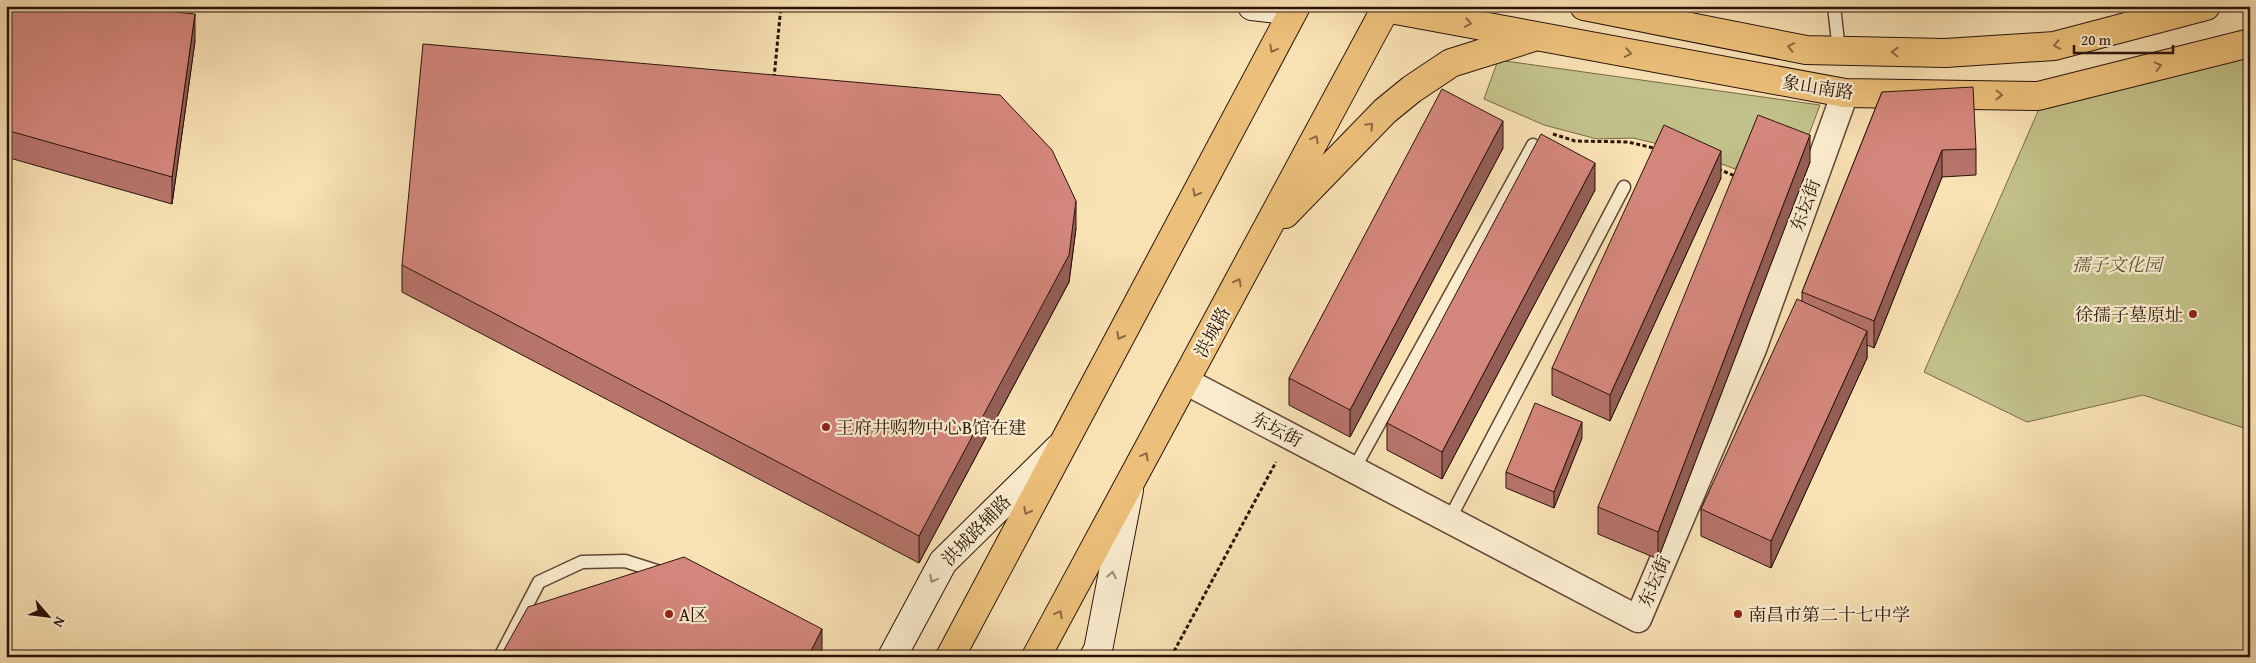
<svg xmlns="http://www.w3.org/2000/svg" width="2256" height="663" font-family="'Gentium Book Plus','Noto Serif SC',serif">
<rect width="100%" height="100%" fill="#f8e1b3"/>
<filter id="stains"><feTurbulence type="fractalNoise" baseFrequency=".004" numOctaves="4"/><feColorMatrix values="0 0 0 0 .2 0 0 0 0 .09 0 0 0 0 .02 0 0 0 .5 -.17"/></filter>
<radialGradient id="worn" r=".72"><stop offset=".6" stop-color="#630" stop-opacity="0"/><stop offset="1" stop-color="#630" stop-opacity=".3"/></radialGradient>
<path fill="#c2c189" stroke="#766a4a" d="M2250,56V430L2143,395L2027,422L1924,372L2039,109Z
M1498,60L1820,105L1803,150L1749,144L1735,169L1684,150L1633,138L1597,139L1544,125L1484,99Z"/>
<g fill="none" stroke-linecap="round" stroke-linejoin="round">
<g stroke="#5e4634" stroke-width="15">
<path id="service" d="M1834,6L1839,51
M1354,469L1533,145
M1449,520L1624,187
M500,657L539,582L582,562L625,561L663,573"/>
</g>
<g stroke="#5e4634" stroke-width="29">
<path id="minor" d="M1185,381L1638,619L1753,349L1845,93"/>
</g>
<g stroke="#2a130a" stroke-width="30">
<path id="secondary" d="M1252,6L1293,11
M892,657L943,562L1059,448
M1094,657L1098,650L1129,490"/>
</g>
<g stroke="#2a130a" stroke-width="30">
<path id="primary" d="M1584,6L1806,50L1945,53L2054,46L2206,6
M1385,8L1845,93L2038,96L2250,43
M1285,214L1385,111L1412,89L1451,63L1534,37
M950,657L1296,6
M1036,657L1387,6"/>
</g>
<path stroke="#2a130a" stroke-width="3" stroke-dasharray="4 2.5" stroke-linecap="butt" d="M774,78L781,6
M1553,134L1575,141L1628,142L1658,149
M1718,169L1735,176
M1171,657L1276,462"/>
<use href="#service" stroke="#faecce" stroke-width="12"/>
<use href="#minor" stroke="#faecce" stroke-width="26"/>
<use href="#secondary" stroke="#faecce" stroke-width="28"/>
<use href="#primary" stroke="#ecc07a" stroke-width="28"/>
</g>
<path fill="#b6746b" stroke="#2a130a" d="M6,6L195,41L172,204L6,157Z
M1882,92L1976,149V175L1942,177L1874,348L1867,345V358L1771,568L1701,536V509L1802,301V292Z
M1503,148L1350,437L1289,405V378Z
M1810,162L1658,559L1598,534V507Z
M1721,178L1610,421L1552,395V368Z
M1595,190L1442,479L1387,450V423Z
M1076,228L1069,282L919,563L402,292V265Z
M1582,438L1554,508L1506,488V472Z"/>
<path fill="#945e57" stroke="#2a130a" d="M195,14V41L172,204V177Z
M1503,121V148L1350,437V410Z
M1810,135V162L1658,559V532Z
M1942,150V177L1874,348V321Z
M1721,151V178L1610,421V395Z
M1595,163V190L1442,479V452Z
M1076,201V228L1069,282L919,563V536Z
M1867,331V358L1771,568V541Z
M1582,422V438L1554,508V492Z
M822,629V657H808Z"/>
<path fill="#d4877c" stroke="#2a130a" d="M6,6H115L195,14L172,177L6,130Z
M423,44L1000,95L1052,150L1076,201L1069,255L919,536L402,265Z
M1973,87L1976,149L1942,150L1874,321L1802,292L1882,92Z
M1442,89L1503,121L1350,410L1289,378Z
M1758,115L1810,135L1658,532L1598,507Z
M1664,125L1721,151L1610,395L1552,368Z
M1541,134L1595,163L1442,452L1387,423Z
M1797,299L1867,331L1771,541L1701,509Z
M1535,403L1582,422L1554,492L1506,472Z
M684,557L822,629L808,657H500L528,607Z"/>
<defs><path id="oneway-chevron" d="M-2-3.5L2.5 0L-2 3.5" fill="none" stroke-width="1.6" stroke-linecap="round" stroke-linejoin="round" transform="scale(1.25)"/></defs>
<g stroke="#8b6a42">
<use href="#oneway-chevron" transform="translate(1468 23) rotate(10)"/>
<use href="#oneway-chevron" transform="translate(2057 45) rotate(169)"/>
<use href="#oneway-chevron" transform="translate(1791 47) rotate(-169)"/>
<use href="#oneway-chevron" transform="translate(1273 49) rotate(118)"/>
<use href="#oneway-chevron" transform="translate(1895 52) rotate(-179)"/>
<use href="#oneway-chevron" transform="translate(1628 53) rotate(10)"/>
<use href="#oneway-chevron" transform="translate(2158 66) rotate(-14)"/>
<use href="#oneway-chevron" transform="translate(1999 95) rotate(1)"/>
<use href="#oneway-chevron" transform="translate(1370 126) rotate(-46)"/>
<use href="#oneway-chevron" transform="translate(1315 139) rotate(-62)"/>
<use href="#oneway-chevron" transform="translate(1196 193) rotate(118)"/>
<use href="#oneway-chevron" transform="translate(1238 282) rotate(-62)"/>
<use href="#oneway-chevron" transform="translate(1120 336) rotate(118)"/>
<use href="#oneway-chevron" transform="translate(1145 456) rotate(-61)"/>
<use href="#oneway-chevron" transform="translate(1027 511) rotate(118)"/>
<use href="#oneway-chevron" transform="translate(1059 614) rotate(-62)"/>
</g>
<g stroke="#9c8a76">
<use href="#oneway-chevron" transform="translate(1112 575) rotate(-79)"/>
<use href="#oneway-chevron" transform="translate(933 579) rotate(118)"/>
</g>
<g fill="#8f2418" stroke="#faecce" stroke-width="2">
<circle cx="2193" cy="314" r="5"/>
<circle cx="826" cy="427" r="5"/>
<circle cx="669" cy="614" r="5"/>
<circle cx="1738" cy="614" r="5"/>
</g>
<g text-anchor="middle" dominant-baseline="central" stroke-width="4.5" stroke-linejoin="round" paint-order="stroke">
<g font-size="18" fill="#2a130a" stroke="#faecce">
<text transform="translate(1818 87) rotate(9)">象山南路</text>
<text transform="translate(1805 205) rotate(-70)">东坛街</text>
<text transform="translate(1212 332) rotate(-62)">洪城路</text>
<text transform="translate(1277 429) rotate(28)">东坛街</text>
<text transform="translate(976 530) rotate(-46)">洪城路辅路</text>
<text transform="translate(1654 581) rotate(-67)">东坛街</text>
</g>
<g font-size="18" font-style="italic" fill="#5f5036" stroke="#faecce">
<text x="2117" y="264">孺子文化园</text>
</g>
<g font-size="18" fill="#2a130a" stroke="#faecce" text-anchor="start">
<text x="2183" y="314" text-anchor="end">徐孺子墓原址</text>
<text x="836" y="427">王府井购物中心B馆在建</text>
<text x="679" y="614">A区</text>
<text x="1748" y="614">南昌市第二十七中学</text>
</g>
</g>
<rect width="2256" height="663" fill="none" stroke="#f8e1b3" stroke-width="25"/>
<rect x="8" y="8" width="2241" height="648" fill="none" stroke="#2a130a" stroke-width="2.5"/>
<rect x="12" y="12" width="2231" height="638" fill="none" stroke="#2a130a"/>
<g transform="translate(48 616) rotate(118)" stroke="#faecce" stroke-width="4" paint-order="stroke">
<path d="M0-4L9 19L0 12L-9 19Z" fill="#2a130a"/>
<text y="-8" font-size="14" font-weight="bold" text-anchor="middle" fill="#2a130a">N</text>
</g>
<path d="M2074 45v8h99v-8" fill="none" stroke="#2a130a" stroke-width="2.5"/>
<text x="2081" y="45" font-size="15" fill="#2a130a" stroke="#faecce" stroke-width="4" paint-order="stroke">20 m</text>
<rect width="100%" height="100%" filter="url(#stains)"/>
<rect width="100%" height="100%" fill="url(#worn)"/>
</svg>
